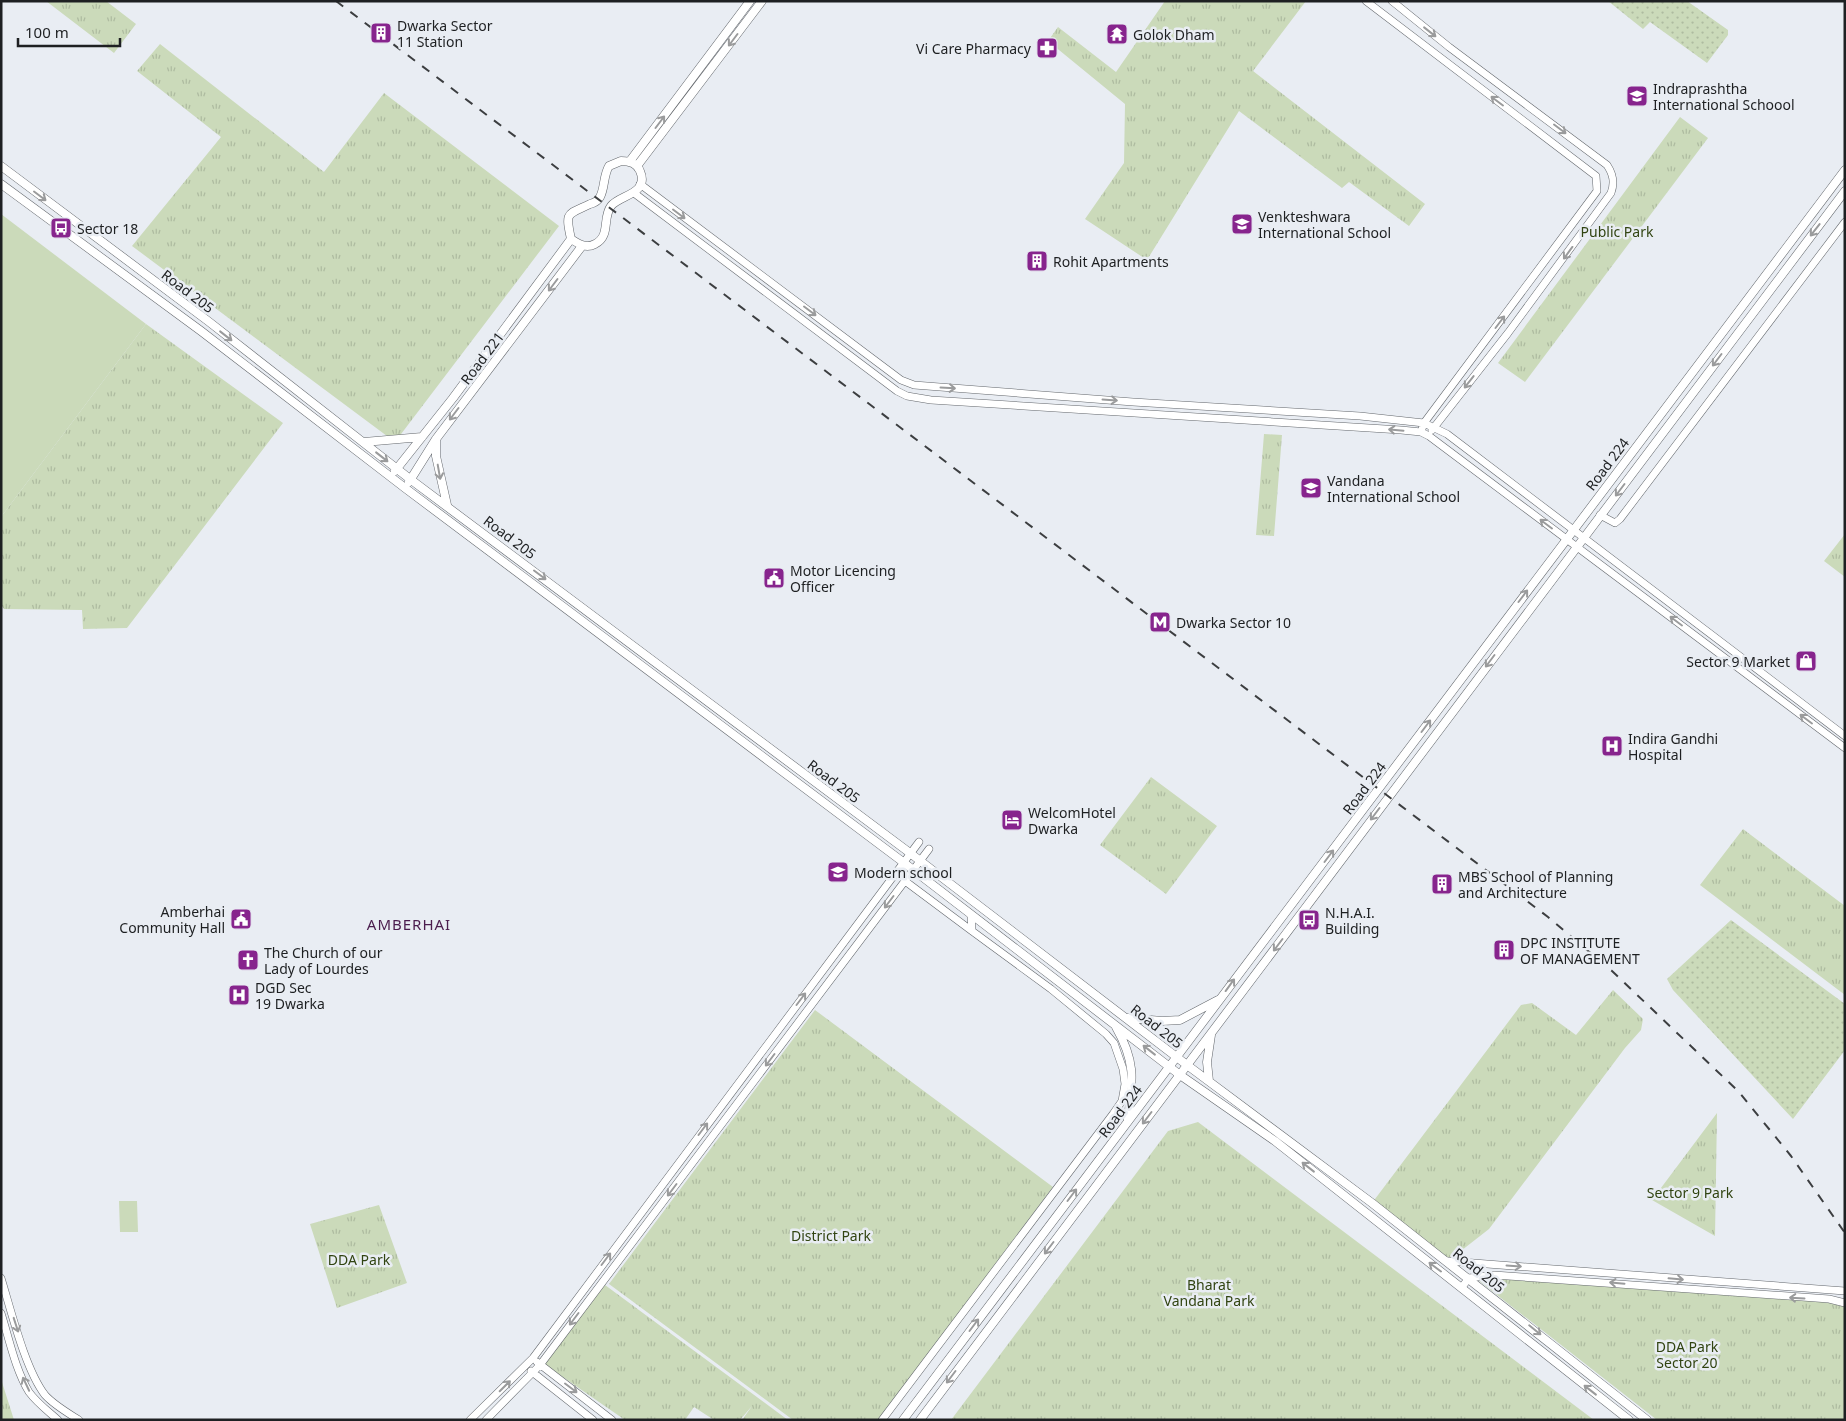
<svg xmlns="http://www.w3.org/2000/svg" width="1846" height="1421" font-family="'Noto Sans',sans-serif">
<defs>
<pattern id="grass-dots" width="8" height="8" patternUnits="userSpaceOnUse" patternTransform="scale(1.25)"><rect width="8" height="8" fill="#cbdaba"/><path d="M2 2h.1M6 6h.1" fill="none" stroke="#aebba0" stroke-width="1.8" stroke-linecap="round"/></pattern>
<pattern id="park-tufts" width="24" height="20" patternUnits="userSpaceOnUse" patternTransform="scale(1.25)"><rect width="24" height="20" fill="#cbdaba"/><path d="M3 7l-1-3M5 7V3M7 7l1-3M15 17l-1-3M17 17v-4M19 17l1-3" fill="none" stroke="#aebba0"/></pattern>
</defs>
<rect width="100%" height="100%" fill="#e9edf3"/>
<path fill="url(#grass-dots)" d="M1608,1H1687L1728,30V35L1707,63L1650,22L1643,29Z
M1731,920L1845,1004V1050L1793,1119L1673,990L1667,979Z"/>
<path fill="url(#park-tufts)" d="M46,1H106L136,24L114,53Z
M1165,1H1306L1253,71L1425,204L1409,226L1349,182L1342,188L1239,111L1147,260L1085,219L1124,163L1125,104L1048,41L1058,27L1116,72Z
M160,44L324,172L384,93L559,226L395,442L132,246L221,137L137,71Z
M1680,117L1708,138L1525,382L1498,363Z
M146,324L283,423L127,628L83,629L82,610L4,609L1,605V517Z
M1264,434L1282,435L1274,536L1256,535Z
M1845,534V577L1824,561Z
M1151,777L1217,826L1166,894L1100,845Z
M1743,829L1845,906V995L1700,885Z
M1613,990L1643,1019L1641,1030L1625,1048L1489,1229L1448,1261L1372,1203L1521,1005L1532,1003L1576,1035Z
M815,1010L1053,1187L878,1420H793L609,1284Z
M1717,1113L1715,1236L1652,1200Z
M1198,1122L1594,1420H951L1168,1131Z
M379,1205L407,1283L337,1308L310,1224Z
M1474,1277L1706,1291L1845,1304V1420H1657Z
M605,1285L788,1420H742L752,1406L740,1420H714L694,1407L685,1420H625L544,1364Z
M1,1379L14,1420H1Z"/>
<path fill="#cbdaba" d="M1,214L146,324L1,517Z
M119,1201H137L138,1232H120Z"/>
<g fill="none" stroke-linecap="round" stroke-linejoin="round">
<g stroke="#63676c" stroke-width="8">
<path id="tertiary" d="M1366,1L1596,176L1597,191L1424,423L1421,432
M1392,1L1449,47L1607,165C1613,174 1615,182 1611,193L1508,333L1432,430
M640,184L877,362L901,380L914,385L1133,402L1360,416L1424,423L1447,434L1845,736
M634,193L897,391L907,396L931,400L1401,430L1421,432L1429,436L1845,748
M1600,515L1615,523L1620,519L1845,222
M905,881L972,931
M1448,1261L1845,1291
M1,1278C11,1310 25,1369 45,1395C54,1405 68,1413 79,1420
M1462,1287L1469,1278L1494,1275L1829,1299L1845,1303
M1,1313C9,1338 15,1369 29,1392C37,1403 48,1411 58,1420
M537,1362L612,1420
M531,1371L593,1420
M470,1420L533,1358L919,842
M486,1420L540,1365L929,849
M882,1420L1113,1114L1122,1101L1125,1084L1123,1069L1114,1043L1106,1034L1051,989L972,931L971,915"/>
</g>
<g stroke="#63676c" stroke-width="9">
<path id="secondary" d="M621,161C629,161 637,163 640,171C650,194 619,195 611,206C602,218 611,236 595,244C586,249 579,244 571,239C565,211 567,215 590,204C594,203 598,201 600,197C605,188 603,176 609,166Z
M630,161L750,1
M1,166L208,321L410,479L910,853L1187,1065L1372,1203L1647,1420
M637,166L762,1
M1,184L201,331L405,488L903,862L1180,1075L1275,1141L1629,1420
M436,439V456L447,505
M364,442L422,437
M395,471L453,398L571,239
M409,482L436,439L582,246
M1128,1018L1162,1021L1180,1020L1218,1000
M1116,1027C1136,1062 1133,1080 1128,1119
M1209,1081L1207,1062L1211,1035
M903,1420L1845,170
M920,1420L1845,191"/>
</g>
<use href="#tertiary" stroke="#fff" stroke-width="7"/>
<use href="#secondary" stroke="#fff" stroke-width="8"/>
<path stroke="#3c3e40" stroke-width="2" stroke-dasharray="9 9" stroke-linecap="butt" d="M336,1L1548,917L1612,971L1739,1092L1791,1156L1845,1233"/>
</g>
<defs><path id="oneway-shaft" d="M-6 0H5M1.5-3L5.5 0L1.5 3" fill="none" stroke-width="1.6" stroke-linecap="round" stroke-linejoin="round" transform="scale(1.25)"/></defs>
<g stroke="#9a9b9c">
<use href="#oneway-shaft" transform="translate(1430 32) rotate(38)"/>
<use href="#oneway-shaft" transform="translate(733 40) rotate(127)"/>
<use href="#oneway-shaft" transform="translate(1497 101) rotate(-143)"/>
<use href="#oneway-shaft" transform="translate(660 122) rotate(-53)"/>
<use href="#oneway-shaft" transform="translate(1560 129) rotate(37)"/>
<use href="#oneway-shaft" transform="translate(40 196) rotate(37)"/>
<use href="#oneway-shaft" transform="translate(679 214) rotate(37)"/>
<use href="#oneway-shaft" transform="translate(1815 230) rotate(128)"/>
<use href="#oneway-shaft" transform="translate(1568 253) rotate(126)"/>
<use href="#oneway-shaft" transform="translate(553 285) rotate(127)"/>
<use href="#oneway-shaft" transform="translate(810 311) rotate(37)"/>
<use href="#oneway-shaft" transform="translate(1500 322) rotate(-53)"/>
<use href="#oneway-shaft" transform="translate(226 336) rotate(38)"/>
<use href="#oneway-shaft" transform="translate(1717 360) rotate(127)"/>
<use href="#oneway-shaft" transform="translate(1469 382) rotate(128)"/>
<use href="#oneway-shaft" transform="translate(948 388) rotate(3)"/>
<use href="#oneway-shaft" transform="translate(1110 400) rotate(4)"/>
<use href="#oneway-shaft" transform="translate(454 414) rotate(127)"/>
<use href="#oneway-shaft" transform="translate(1396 430) rotate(-175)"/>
<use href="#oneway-shaft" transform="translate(382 457) rotate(38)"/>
<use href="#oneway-shaft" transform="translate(439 472) rotate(80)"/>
<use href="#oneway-shaft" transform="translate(1620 490) rotate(127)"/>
<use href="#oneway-shaft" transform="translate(1546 524) rotate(-143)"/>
<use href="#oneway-shaft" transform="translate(540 575) rotate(37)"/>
<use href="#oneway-shaft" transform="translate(1523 596) rotate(-53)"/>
<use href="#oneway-shaft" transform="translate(1676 621) rotate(-143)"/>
<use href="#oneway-shaft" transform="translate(1490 661) rotate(127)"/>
<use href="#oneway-shaft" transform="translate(1806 719) rotate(-143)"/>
<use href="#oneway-shaft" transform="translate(1426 726) rotate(-53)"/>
<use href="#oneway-shaft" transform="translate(1375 814) rotate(127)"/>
<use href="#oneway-shaft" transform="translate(1329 856) rotate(-53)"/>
<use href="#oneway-shaft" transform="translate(889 902) rotate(127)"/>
<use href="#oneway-shaft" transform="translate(1278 945) rotate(127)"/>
<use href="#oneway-shaft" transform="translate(1230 985) rotate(-54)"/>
<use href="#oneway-shaft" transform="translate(801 999) rotate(-53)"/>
<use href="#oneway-shaft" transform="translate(1149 1050) rotate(-142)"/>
<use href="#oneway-shaft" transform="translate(770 1060) rotate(127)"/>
<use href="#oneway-shaft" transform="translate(1147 1118) rotate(127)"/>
<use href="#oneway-shaft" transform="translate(703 1129) rotate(-53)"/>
<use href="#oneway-shaft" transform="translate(1308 1167) rotate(-142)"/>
<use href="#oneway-shaft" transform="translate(672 1190) rotate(127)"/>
<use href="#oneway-shaft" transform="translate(1072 1195) rotate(-53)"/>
<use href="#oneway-shaft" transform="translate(1049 1248) rotate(127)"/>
<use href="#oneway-shaft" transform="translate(606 1259) rotate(-53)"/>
<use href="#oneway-shaft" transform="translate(1514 1266) rotate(4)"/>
<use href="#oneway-shaft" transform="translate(1435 1267) rotate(-143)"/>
<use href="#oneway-shaft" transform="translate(1676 1279) rotate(5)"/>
<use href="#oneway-shaft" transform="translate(1617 1283) rotate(-175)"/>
<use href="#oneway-shaft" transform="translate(1797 1298) rotate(-177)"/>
<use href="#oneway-shaft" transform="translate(574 1319) rotate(127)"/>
<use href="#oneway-shaft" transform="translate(16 1325) rotate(72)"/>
<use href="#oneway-shaft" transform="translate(974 1325) rotate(-53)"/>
<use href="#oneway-shaft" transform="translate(1535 1330) rotate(39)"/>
<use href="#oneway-shaft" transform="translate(951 1377) rotate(127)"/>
<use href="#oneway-shaft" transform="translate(26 1384) rotate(-115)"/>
<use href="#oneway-shaft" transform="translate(505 1386) rotate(-45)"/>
<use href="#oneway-shaft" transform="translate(571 1388) rotate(37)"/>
<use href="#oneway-shaft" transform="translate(1590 1390) rotate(-142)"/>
</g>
<defs>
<g id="building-square" transform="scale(1.125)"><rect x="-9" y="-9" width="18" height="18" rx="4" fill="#87248d" stroke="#e9edf3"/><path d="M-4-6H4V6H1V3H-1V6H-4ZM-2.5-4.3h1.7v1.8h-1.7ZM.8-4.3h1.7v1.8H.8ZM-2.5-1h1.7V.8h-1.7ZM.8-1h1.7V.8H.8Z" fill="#fff"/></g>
<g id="temple-square" transform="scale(1.125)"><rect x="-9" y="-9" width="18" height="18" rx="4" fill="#87248d" stroke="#e9edf3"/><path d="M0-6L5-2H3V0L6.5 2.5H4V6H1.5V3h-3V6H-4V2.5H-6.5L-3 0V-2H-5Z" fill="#fff"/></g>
<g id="pharmacy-square" transform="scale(1.125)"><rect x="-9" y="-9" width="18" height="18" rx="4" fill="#87248d" stroke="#e9edf3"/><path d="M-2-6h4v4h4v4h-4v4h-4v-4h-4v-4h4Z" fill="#fff"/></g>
<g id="school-square" transform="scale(1.125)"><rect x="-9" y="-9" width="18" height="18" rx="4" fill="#87248d" stroke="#e9edf3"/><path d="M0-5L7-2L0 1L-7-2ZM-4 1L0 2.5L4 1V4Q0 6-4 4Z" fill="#fff"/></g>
<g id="bus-square" transform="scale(1.125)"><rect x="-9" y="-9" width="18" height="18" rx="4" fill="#87248d" stroke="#e9edf3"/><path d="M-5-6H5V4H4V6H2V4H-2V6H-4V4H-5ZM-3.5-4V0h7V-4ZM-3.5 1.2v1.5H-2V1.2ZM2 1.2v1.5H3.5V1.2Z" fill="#fff"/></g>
<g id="civic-square" transform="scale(1.125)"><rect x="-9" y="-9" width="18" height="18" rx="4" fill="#87248d" stroke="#e9edf3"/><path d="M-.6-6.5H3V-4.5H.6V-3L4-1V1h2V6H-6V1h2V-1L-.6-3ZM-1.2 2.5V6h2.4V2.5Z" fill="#fff"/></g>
<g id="metro-square" transform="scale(1.125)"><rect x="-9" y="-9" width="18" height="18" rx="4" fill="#87248d" stroke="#e9edf3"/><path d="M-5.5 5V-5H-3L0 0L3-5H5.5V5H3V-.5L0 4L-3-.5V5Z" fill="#fff"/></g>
<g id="shop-square" transform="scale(1.125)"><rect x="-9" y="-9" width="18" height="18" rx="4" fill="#87248d" stroke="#e9edf3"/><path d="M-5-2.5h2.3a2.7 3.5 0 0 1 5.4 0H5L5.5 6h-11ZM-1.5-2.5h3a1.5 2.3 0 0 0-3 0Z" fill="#fff"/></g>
<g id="hospital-square" transform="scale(1.125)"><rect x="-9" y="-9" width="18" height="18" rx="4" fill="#87248d" stroke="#e9edf3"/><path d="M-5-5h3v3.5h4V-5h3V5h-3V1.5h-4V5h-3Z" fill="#fff"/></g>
<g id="hotel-square" transform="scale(1.125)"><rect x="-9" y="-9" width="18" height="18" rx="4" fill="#87248d" stroke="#e9edf3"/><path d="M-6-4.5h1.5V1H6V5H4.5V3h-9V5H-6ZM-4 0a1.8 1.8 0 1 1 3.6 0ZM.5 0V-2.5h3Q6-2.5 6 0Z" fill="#fff"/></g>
<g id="church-square" transform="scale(1.125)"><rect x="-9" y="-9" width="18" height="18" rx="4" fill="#87248d" stroke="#e9edf3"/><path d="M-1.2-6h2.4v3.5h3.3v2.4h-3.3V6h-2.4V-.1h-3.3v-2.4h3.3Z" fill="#fff"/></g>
</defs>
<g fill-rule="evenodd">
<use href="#building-square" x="381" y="33"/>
<use href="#temple-square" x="1117" y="34"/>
<use href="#pharmacy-square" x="1047" y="48"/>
<use href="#school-square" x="1637" y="96"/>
<use href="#school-square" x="1242" y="224"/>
<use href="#bus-square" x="61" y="228"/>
<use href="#building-square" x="1037" y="261"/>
<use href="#school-square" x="1311" y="488"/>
<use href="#civic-square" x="774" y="578"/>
<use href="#metro-square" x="1160" y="622"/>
<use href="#shop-square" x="1806" y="661"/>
<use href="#hospital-square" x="1612" y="746"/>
<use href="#hotel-square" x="1012" y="820"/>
<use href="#school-square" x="838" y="872"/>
<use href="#building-square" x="1442" y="884"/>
<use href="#civic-square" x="241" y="919"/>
<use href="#bus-square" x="1309" y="920"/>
<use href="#building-square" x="1504" y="950"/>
<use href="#church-square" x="248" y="960"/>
<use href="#hospital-square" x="239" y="995"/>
</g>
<g text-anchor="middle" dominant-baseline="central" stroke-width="5" stroke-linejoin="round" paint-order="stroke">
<g font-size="14" fill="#1e2022" stroke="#e9edf3" text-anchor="start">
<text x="397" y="25">Dwarka Sector<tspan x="397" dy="16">11 Station</tspan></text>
<text x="1133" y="34">Golok Dham</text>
<text x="1031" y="48" text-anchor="end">Vi Care Pharmacy</text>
<text x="1653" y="88">Indraprashtha<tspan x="1653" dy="16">International Schoool</tspan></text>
<text x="1258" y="216">Venkteshwara<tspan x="1258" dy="16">International School</tspan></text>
<text x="77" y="228">Sector 18</text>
<text x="1053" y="261">Rohit Apartments</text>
<text x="1327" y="480">Vandana<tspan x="1327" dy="16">International School</tspan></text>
<text x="790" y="570">Motor Licencing<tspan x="790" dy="16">Officer</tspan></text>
<text x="1176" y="622">Dwarka Sector 10</text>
<text x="1790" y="661" text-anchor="end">Sector 9 Market</text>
<text x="1628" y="738">Indira Gandhi<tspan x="1628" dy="16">Hospital</tspan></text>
<text x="1028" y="812">WelcomHotel<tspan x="1028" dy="16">Dwarka</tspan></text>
<text x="854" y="872">Modern school</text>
<text x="1458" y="876">MBS School of Planning<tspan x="1458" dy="16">and Architecture</tspan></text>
<text x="225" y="911" text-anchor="end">Amberhai<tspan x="225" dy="16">Community Hall</tspan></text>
<text x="1325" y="912">N.H.A.I.<tspan x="1325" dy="16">Building</tspan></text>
<text x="1520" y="942">DPC INSTITUTE<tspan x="1520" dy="16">OF MANAGEMENT</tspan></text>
<text x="264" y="952">The Church of our<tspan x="264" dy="16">Lady of Lourdes</tspan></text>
<text x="255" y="987">DGD Sec<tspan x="255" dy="16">19 Dwarka</tspan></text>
</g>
<g font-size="14" fill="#314411" stroke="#e9edf3">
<text x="1617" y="231">Public Park</text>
<text x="1690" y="1192">Sector 9 Park</text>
<text x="831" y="1235">District Park</text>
<text x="359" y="1259">DDA Park</text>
<text x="1209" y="1284">Bharat<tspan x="1209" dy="16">Vandana Park</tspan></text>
<text x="1687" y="1346">DDA Park<tspan x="1687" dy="16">Sector 20</tspan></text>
</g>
<g font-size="14" fill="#1e2022" stroke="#e9edf3">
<text transform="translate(188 291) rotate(37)">Road 205</text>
<text transform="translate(482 358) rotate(-53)">Road 221</text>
<text transform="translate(1607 464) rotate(-53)">Road 224</text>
<text transform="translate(510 537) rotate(37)">Road 205</text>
<text transform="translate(834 781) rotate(37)">Road 205</text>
<text transform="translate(1364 788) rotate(-53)">Road 224</text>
<text transform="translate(1157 1026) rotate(38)">Road 205</text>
<text transform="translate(1120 1111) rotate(-53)">Road 224</text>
<text transform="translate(1479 1270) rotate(39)">Road 205</text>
</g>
<g font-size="15" letter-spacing="1" fill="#4b1d4e" stroke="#e9edf3">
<text x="409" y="924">AMBERHAI</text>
</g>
</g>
<rect width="1846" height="1421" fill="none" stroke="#1e2022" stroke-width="5"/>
<path d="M18 38v8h102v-8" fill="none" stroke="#1e2022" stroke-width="2.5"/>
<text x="25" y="38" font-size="15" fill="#1e2022" stroke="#e9edf3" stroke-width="4" paint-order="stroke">100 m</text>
</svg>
